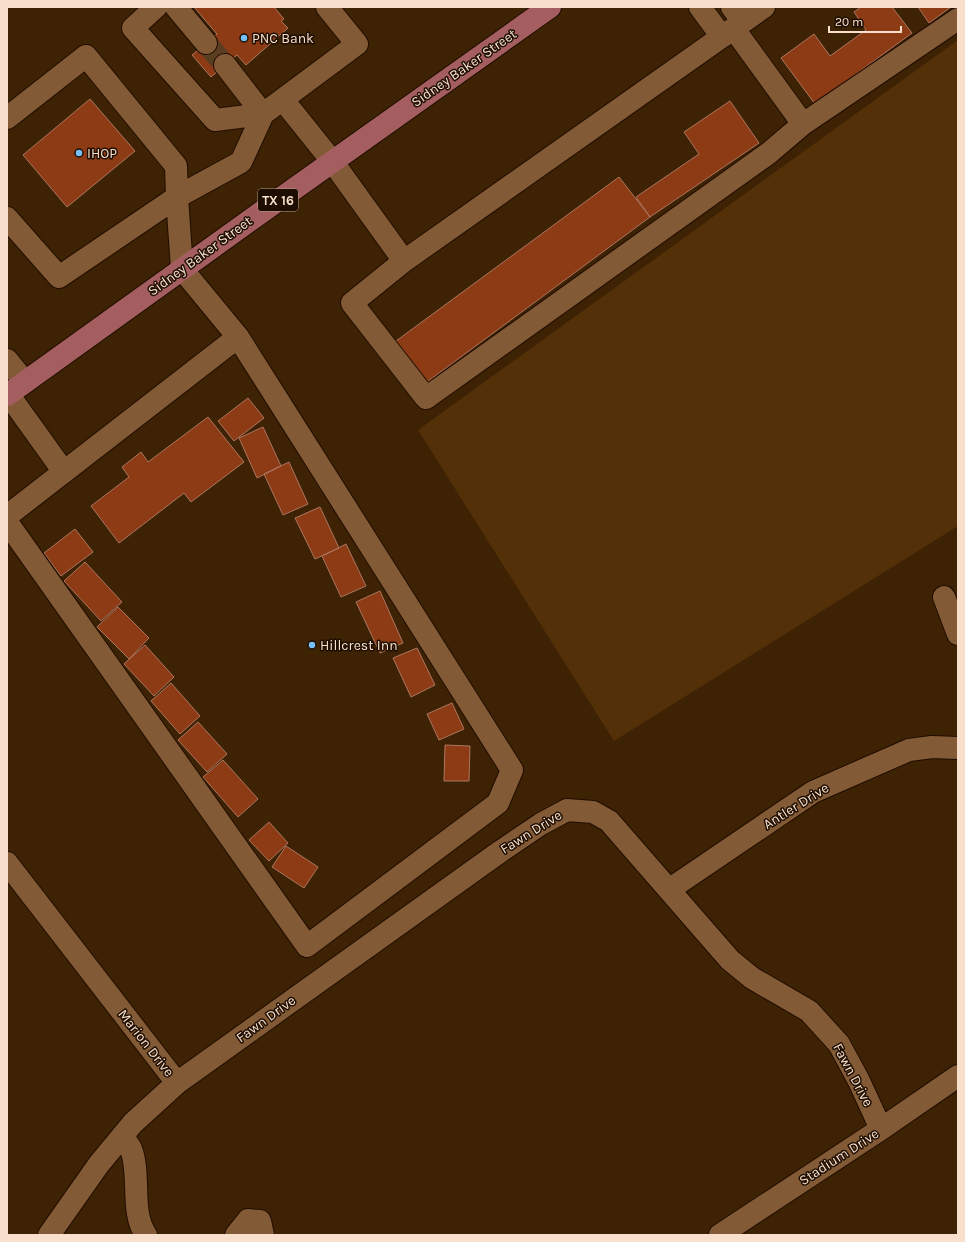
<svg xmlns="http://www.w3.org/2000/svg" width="965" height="1242" font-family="Karla,sans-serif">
<rect width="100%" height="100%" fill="#3e2204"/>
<path fill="#543008" d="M958,40V526L614,741L418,430Z"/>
<path fill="#8d3b15" stroke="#ac7661" d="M194,7H274L284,19L281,21L288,28L246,65L237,55L211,77L192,55L217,34Z
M861,7H892L912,33L815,104L781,58L814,34L830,56L866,30L854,12Z
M918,7H951L929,23Z
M90,99L135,151L67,207L23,155Z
M730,101L759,143L650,217L636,197L699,154L684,132Z
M619,177L650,217L427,382L396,341Z
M248,398L264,418L234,441L218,421Z
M208,417L244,462L191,502L184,493L119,543L91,506L129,477L122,467L141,452L148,462Z
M263,427L281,466L257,478L239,438Z
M289,462L308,504L283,515L264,474Z
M320,507L339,548L315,559L295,518Z
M75,529L93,552L61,576L44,553Z
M346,544L366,586L341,597L322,556Z
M85,562L122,602L101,621L64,581Z
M380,591L403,643L380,653L356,602Z
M118,607L149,638L129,659L97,627Z
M145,645L174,677L154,696L124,664Z
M417,648L435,685L411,697L393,658Z
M171,683L200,716L180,734L151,701Z
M452,703L464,729L439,740L427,714Z
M198,722L227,754L207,772L178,740Z
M445,745L470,746L469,781H444Z
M223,760L258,799L238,817L203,777Z
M269,822L288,843L269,861L249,840Z
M286,846L318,867L304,888L272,867Z"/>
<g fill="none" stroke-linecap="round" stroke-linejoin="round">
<path stroke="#5a3e22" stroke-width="22" stroke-dasharray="22 11" stroke-linecap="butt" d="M206,43L225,65"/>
<g stroke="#200d00" stroke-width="24">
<path id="minor" d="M156,7L133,28L215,120L263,114
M176,7L206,43
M700,7L722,37
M732,7L743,22
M734,29L803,124L958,19
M225,65L263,114
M283,100L332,161L404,261L764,7
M7,118L86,56L176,166L177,197L59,277L7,218
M404,261L352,303L426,398L769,153L803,124
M238,337L182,269L177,197L241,162L263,114L357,44L327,7
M7,360L25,382
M8,394L64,472
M7,516L238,337L512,770L498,803L307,946L7,522
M944,597L958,634
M7,863L177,1083L133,1123L99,1164L49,1235
M670,889L813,792L909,750L932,747L958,748
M177,1083L501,851L541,824L567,810L593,812L609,821L730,960L752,978L809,1011L839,1044L859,1081L881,1129
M122,1136C125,1140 129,1145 131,1149C141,1175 130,1212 146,1235
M236,1235L248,1220L260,1221L263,1235
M720,1235L881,1129L958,1076"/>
</g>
<g stroke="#200d00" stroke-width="24">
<path id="major" d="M7,395L263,211L550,7"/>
</g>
<use href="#minor" stroke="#825a35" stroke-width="22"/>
<use href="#major" stroke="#a45e5f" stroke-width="22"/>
</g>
<g fill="#76c0f7" stroke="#1e0e02" stroke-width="1.5">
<circle cx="244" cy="38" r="4"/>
<circle cx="79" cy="153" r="4"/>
<circle cx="312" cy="645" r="4"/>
</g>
<g text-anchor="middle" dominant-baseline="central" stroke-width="3" stroke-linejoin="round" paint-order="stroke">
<rect fill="#1e0e02" stroke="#b7a18f" stroke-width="1" x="258" y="189" width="40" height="22" rx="3"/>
<g font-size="13" font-weight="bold" fill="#f8e0cc">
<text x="278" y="200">TX 16</text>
</g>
<g font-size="14" fill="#f8e0cc" stroke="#1e0e02" text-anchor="start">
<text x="252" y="38">PNC Bank</text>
<text x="87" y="153">IHOP</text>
<text x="320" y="645">Hillcrest Inn</text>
</g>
<g font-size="14" fill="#f8e0cc" stroke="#1e0e02">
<text transform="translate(464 68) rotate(-35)">Sidney Baker Street</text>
<text transform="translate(200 256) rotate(-36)">Sidney Baker Street</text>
<text transform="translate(796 806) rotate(-32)">Antler Drive</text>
<text transform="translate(531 832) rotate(-32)">Fawn Drive</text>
<text transform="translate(266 1019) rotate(-36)">Fawn Drive</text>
<text transform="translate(146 1043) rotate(52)">Marion Drive</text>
<text transform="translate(853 1075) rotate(62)">Fawn Drive</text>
<text transform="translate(839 1157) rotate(-33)">Stadium Drive</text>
</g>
</g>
<rect width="965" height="1242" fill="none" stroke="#f8e0cc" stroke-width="16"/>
<path d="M829 26v6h72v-6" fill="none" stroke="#f8e0cc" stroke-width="2"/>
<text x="835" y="26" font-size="12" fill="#f8e0cc" stroke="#1e0e02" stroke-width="3" paint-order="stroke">20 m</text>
</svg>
